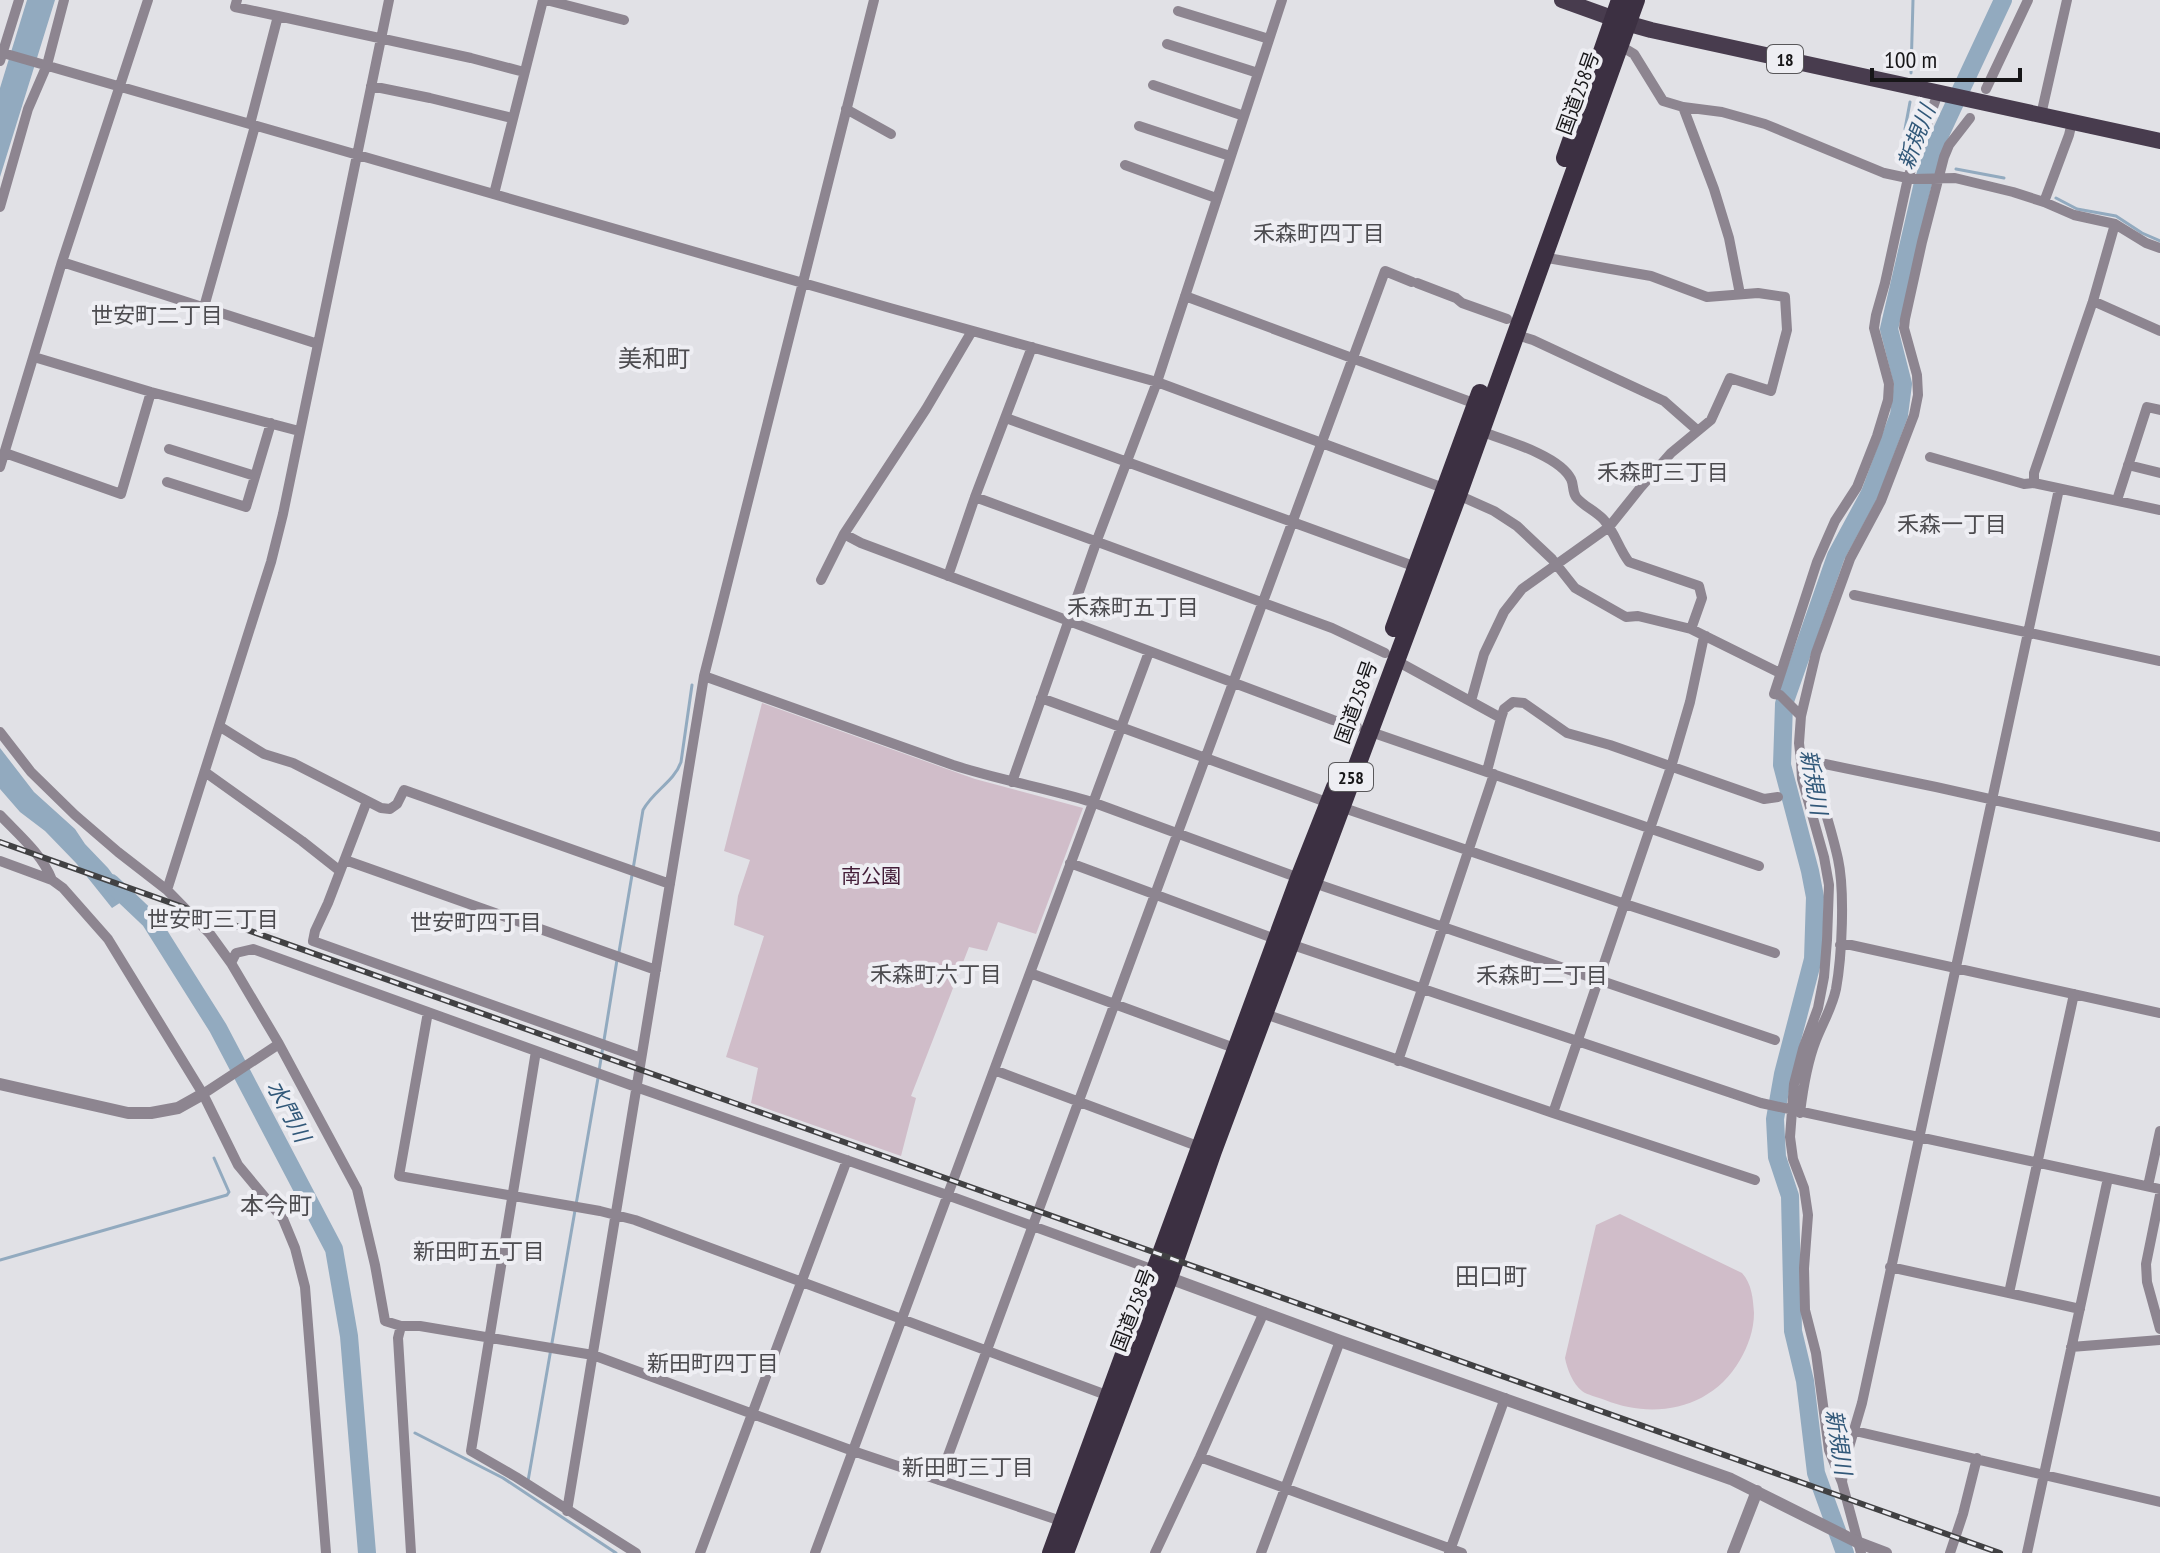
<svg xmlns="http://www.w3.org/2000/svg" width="2160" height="1553" font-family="'PT Sans Narrow','Noto Sans JP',sans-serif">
<rect width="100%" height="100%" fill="#e1e1e6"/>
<path fill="#d0bdc9" d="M762,703L975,779L1083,808L1036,934L998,922L987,951L969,947L911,1096L916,1098L901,1156L751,1103L758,1068L726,1057L764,936L734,925L738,896L750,860L724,851Z
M1620,1214L1742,1273C1752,1284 1753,1299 1754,1313C1754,1330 1748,1346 1740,1360C1712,1409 1654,1420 1605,1400C1598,1397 1587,1395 1582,1391C1573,1384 1567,1369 1565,1358L1596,1225Z"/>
<path fill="#92aabf" d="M27,0H55L0,177V88Z
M0,748L34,792L75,829L85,844L108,868L129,897L112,908L76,863L45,831L20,812L0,789Z"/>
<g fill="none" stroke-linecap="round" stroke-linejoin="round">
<path stroke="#92aabf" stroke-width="3" d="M1911,73L1913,0
M1910,102L1905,129L1912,141L1911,147
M1956,169L2004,178
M2056,198L2077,209L2116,216L2142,233L2160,241
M619,952L643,810C653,791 674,782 681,762L692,685
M599,1071L617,960
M0,1260L227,1195L229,1192L214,1158
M415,1433L503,1478L616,1553
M528,1481L598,1078"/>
<path stroke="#92aabf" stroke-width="18" d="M111,883L150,920L218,1028L334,1249L349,1336L367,1553
M1845,1553L1816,1473L1805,1381L1793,1331L1790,1196L1777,1157L1775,1119L1783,1074L1813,959L1815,897L1810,871L1782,765L1784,704L1836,556L1870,493L1899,415L1903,384L1889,329L1922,187L1932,152L2003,0"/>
<path stroke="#8d8590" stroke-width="10" d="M237,0L235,7L278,16
M546,0L624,20
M1178,11L1269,39
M1167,44L1258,73
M1619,45L1634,54L1663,101L1683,107L1722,112L1765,124L1884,173L1912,179L1955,178L2013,192L2044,202L2074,215L2115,224L2146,243L2160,248
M3,53L890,308L1157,382L1438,486L1494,511L1517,526L1552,559L1575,588L1626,617L1638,616L1691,629L1780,673
M0,61L19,0
M1153,85L1244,116
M371,86L430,98L512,118
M1986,89L2028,0
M1683,107L1714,189L1729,238L1740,294
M846,109L891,134
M2041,115L2067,0
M1970,118L1949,145L1944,157L1922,242L1905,319L1904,328L1917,375L1918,395L1914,415L1881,501L1850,559L1816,653L1801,716L1799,743L1801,761L1825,764L1936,787L2160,837
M250,124L278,16L471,58L524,72
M1139,126L1230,156
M1125,165L1216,198
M494,194L543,0
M2044,202L2069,135L2072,122
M0,207L28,109L47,65L64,0
M62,262L318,344
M1417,283L1456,298L1462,303L1507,319
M1185,296L1476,404
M2093,301L2160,331
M204,307L255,126
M1514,334L1533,340L1664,401L1697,430
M34,357L151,392L299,431
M1006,418L1416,567
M1480,431C1504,440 1559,455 1571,479C1574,485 1572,491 1576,497C1583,506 1596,511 1604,520C1615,533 1619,549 1629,562L1699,586L1702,598L1691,629
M169,449L255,476
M5,453L121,494L151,392
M1930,457L2024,484L2034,483L2160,510
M2128,465L2160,473
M0,467L62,262L148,0
M167,482L246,507L271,423
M2034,483V473L2093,301L2115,224
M975,497L1332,628L1385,653
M2117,500L2147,407L2160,410
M844,534L861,543L1333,720L1357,727
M948,576L975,497L1032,347
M821,580L844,534L926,409L972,331
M1854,595L2160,661
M1395,660L1501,718L1487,771
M704,676L953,765C999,780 1046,788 1092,802L1299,878
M1041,698L1329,803
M1471,701L1484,654L1504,612L1522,589L1609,527L1641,487L1671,453L1711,420L1730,378L1771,391L1787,330L1785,297L1758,293L1707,297L1651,276L1542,257
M1801,716L1780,695L1774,694L1817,562L1835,521L1857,487L1877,436L1888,400L1889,384L1874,328L1876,315L1885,283L1908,178L1938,93
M1501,718L1504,709L1513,702L1524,703L1567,733L1610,745L1764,799L1778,797
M219,726L264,754L293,763L381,808L390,809L397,804L404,790L670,884
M1368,731L1759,866
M0,732L31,772L75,815L118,852L167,890L210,934L231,963L279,1044L357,1189L375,1265L385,1321L401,1326H420L593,1355L853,1451L1061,1521
M1801,761L1802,779L1824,857L1829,885L1827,940L1824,977L1818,1008L1803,1049L1794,1084L1790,1137L1793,1159L1804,1188L1808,1215L1804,1268L1805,1310L1816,1353L1829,1450L1842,1482L1861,1553
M205,772L302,841L340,871
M1012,782L1097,540L1157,382L1282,0
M367,801L328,903L315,931L313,941L641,1058
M1341,807L1625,904L1775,953
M0,815C19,835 42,854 52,880
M345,860L656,970
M0,861L52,880L63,888L108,939L203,1094L238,1165L283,1219L295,1248L305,1287L326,1553
M1070,863L1278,940L1761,1103L2160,1189
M1314,883L1775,1040
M167,890L271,562L283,514L389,0
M1840,945H1851L2160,1013
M231,963L236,953L253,949L636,1087L947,1195L1154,1270
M1030,973L1237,1049
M2074,994L2009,1293L2080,1309
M428,1012L399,1176L600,1211L635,1220L1109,1396
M1265,1014L1553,1113L1755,1180
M536,1051L471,1451L516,1477L636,1553
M1398,1061L1494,774
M994,1070L1200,1147
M203,1094L279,1044
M1553,1113L1671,767L1690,702L1703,641L1706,636
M1800,1113C1803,1088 1807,1063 1816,1040C1823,1022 1832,1008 1836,989C1842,956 1845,891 1838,859C1831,827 1820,795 1811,764
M2148,1186L2160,1131
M2160,1195L2146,1264L2147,1282L2160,1329
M1890,1267L2009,1293
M401,1326L398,1338L411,1553
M2071,1347L2160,1340
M1855,1431L2160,1502
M1200,1457L1462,1553
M939,1480L1385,271L1412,282
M1842,1482L1844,1464L1862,1403L2059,489
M567,1511L704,676L874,0
M700,1553L847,1160
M815,1553L1149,652
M1155,1553L1200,1457L1264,1312
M1261,1553L1340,1341
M1449,1553L1505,1398
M1950,1553L1963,1514L1977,1458
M2027,1553L2108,1178"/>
<path stroke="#8d8590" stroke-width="12" d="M0,1084L128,1113H151L178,1108L203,1094
M1164,1276L1340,1341L1731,1479L1857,1542L1886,1553
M1733,1553L1757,1491"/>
<path stroke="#483c4e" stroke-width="16" d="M1562,0L1626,23L1651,30L2160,141"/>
<path stroke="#3c3042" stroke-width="18" d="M1565,158L1620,0
M1394,628L1480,393
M1051,1553L1299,878L1335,787
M1065,1553L1169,1278L1213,1151L1458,495L1636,0"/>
<g stroke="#414143" stroke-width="6">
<path id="rail" d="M0,842L2000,1553"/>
</g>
<use href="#rail" stroke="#eeeef3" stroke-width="3" stroke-dasharray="9" stroke-linecap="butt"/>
</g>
<g text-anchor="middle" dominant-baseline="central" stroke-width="8" stroke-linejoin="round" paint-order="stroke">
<g fill="#eeeef3" stroke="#58575a" stroke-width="2">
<rect x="1767" y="45" width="36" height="28" rx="6"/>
<rect x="1329" y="763" width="44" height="28" rx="6"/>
</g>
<g font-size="18" font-weight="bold" fill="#171618">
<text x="1785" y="59">18</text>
<text x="1351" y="777">258</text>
</g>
<g font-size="20" fill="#171618" stroke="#eeeef3">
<text transform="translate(1578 93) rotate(-70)">国道258号</text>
<text transform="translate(1356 702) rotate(-70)">国道258号</text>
<text transform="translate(1133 1310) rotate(-69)">国道258号</text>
</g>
<g font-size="20" fill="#431d38" stroke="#eeeef3">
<text x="871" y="876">南公園</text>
</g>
<g font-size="22" font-style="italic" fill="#315879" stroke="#eeeef3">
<text transform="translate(1916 137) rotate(-69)">新規川</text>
<text transform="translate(1814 782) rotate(80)">新規川</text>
<text transform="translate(289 1111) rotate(62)">水門川</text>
<text transform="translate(1839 1442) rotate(81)">新規川</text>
</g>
<g font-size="22" fill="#4d4c50" stroke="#eeeef3">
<text x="1319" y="233">禾森町四丁目</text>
<text x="157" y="315">世安町二丁目</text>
<text x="1663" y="472">禾森町三丁目</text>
<text x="1952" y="524">禾森一丁目</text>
<text x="1133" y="607">禾森町五丁目</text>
<text x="213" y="919">世安町三丁目</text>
<text x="476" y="922">世安町四丁目</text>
<text x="936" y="974">禾森町六丁目</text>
<text x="1542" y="975">禾森町二丁目</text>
<text x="479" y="1251">新田町五丁目</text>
<text x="713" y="1363">新田町四丁目</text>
<text x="968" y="1467">新田町三丁目</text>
</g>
<g font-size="24" fill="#4d4c50" stroke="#eeeef3">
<text x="654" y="358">美和町</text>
<text x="276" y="1205">本今町</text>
<text x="1491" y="1276">田口町</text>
</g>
</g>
<path d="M1872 68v12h148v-12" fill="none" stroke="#171618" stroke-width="4"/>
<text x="1884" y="68" font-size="24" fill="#171618" stroke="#eeeef3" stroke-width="6" paint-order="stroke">100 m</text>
</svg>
